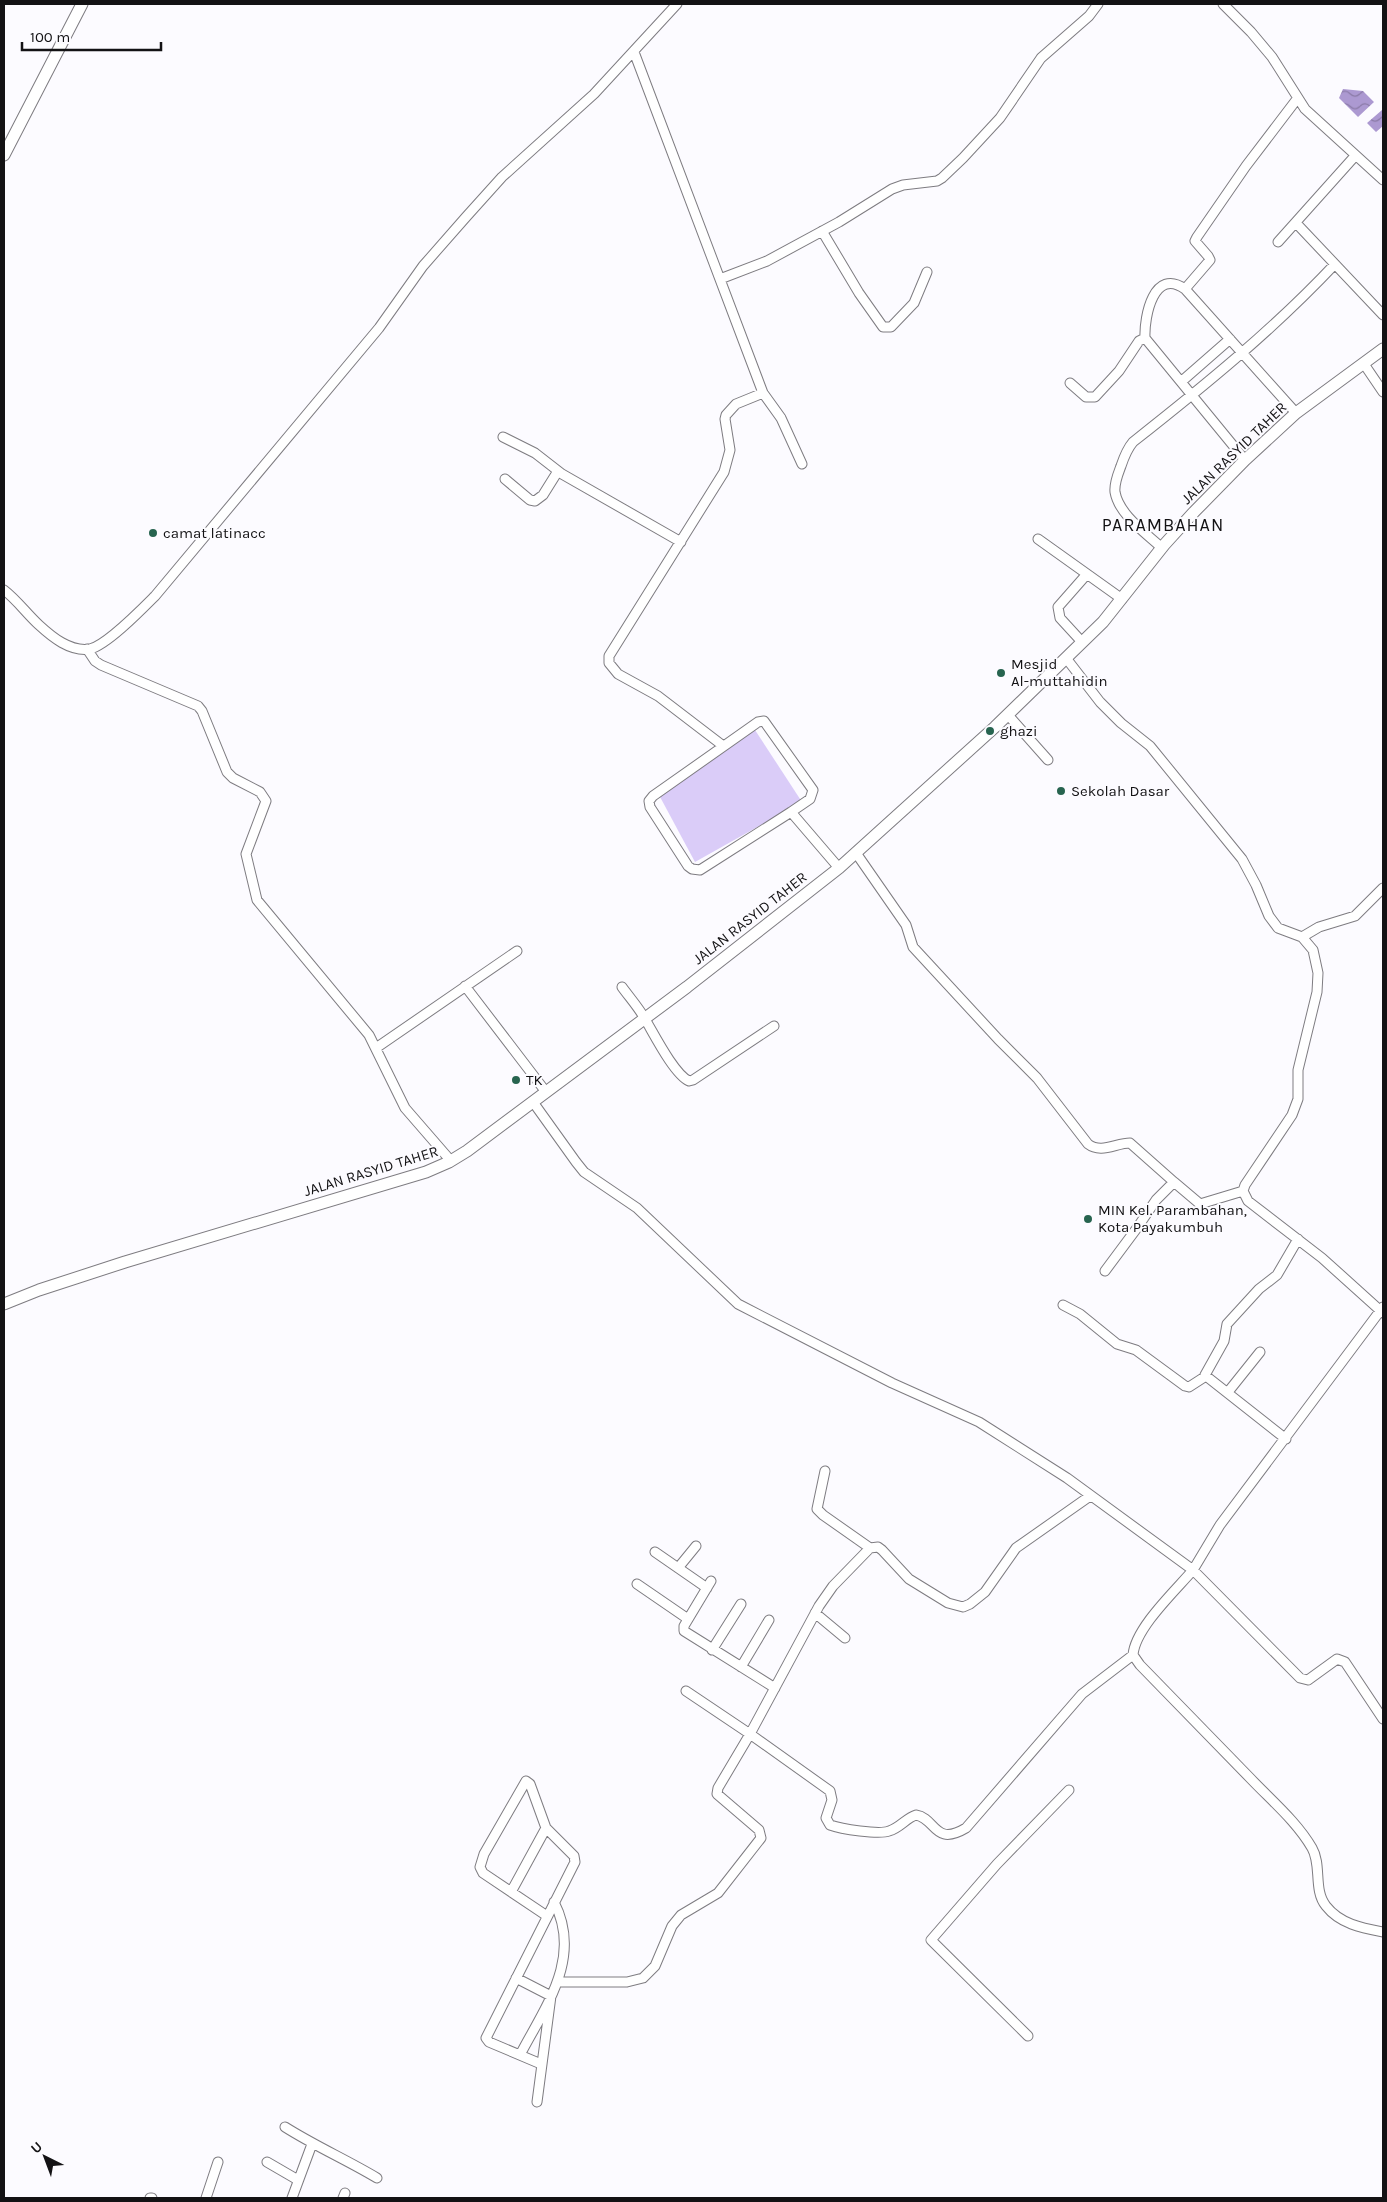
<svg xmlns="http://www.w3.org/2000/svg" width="1387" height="2202" font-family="Karla,sans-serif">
<defs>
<pattern id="water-waves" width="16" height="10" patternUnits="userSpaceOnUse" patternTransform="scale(1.25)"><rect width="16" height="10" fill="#ac99d1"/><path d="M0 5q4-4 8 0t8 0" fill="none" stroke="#8b7ba8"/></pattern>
</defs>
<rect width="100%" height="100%" fill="#fcfbff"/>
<path fill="#daccf8" d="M755,730L802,802L695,862L659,795Z"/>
<path fill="url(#water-waves)" d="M1343,89L1363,91L1374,102L1358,117L1339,98Z
M1382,110L1383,126L1376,132L1367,123Z"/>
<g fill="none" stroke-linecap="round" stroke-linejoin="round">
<g stroke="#7e7c81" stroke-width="11">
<path id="street" d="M1223,4L1251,32L1272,57L1305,109L1383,180
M634,52L763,393L781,418L802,464
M1296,223L1383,315
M822,231L859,293L883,327H891L914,303L927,272
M1278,242L1355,156
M720,279L767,261L839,222L892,189L903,185L937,181L942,178L963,158L1000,118L1041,58L1089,16L1098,4
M1185,289L1210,260L1208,256L1195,241L1197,237L1246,166L1297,99
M1145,338C1144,316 1154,267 1185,289L1296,413
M1364,364L1383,392
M1182,381L1230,339
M1070,383L1086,397H1095L1119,371L1139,341L1145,338L1245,460
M503,437L535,453L562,474L681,542
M505,479L530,500L535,501L543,495L558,471
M1038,539L1122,599
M1162,548C1146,533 1119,515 1115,492C1114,483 1118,474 1121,466C1124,457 1127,449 1133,442C1204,386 1273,330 1335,264
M4,590C17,600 27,614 39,625C52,637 70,652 90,649C107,645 142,609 155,596L379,328L423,266L466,217L502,177L594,94L677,4
M1082,642L1060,618L1058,607L1087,574
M87,649L95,661L101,665L198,706L202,711L227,772L233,778L260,792L266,801L246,854L257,900L369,1035L405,1108L451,1161
M1066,658L1100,702L1121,723L1150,746L1242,859L1256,885L1269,916L1278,928L1302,937L1313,950L1318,973L1317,992L1298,1070V1099L1292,1115L1245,1185L1243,1191L1248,1201L1322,1258L1383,1313
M1008,715L1048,760
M722,745L658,696L618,674L609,663V656L724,472L730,450L725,419L726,415L736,404L763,393
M791,812L700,870L692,869L688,866L650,807L649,801L653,796L758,722L764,721L813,790L810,799L791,812L839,868
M856,853L906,925L913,947L998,1039L1037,1078L1088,1144C1101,1154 1116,1143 1130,1143L1174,1182
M1302,937L1319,927L1355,916L1383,888
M465,986L546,1092
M622,987C630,998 639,1008 645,1019C654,1034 674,1074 689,1081L693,1080L774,1026
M376,1048L517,951
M533,1102L576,1162L584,1172L637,1208L738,1304L892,1383L979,1422L1067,1478L1193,1570L1220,1525L1383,1307
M1105,1271L1137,1228L1156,1200L1174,1182L1200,1204L1243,1191
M1063,1305L1080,1314L1117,1344L1136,1350L1185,1386L1189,1387L1206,1376L1286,1439
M1205,1375L1224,1341L1227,1324L1259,1289L1277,1275L1298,1239
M1228,1392L1260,1352
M825,1471L817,1509L823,1515L870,1548
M1090,1496L1016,1548L985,1592L970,1604L963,1607L948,1603L909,1579L882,1550L878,1547L870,1548L833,1586L819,1606L750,1734L830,1791L832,1800L826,1818L830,1825C841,1829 879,1835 889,1831C900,1828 906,1818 916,1815C936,1818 934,1847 966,1828L1082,1694L1133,1655
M655,1552L707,1588
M678,1568L696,1546
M711,1581L684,1626V1631L775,1688
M637,1584L688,1619
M815,1613L845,1638
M712,1650L741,1604
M741,1667L769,1620
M1383,1719L1345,1662L1337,1659L1308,1680L1300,1678L1193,1570C1176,1590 1135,1628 1133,1655L1140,1665C1177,1703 1214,1741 1251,1779C1272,1801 1297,1822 1312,1848C1322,1865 1313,1890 1326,1906C1340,1924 1362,1928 1383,1932
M511,1892L546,1828
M516,1978L551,1996L537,2102
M558,1982H627L643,1978L655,1966L672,1926L681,1915L718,1893L761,1838L759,1830L717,1794L718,1788L750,1734L686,1691
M1028,2036L931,1940L997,1864L1069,1790
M520,2055C545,2007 583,1958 554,1902
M541,2064L489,2042L486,2038L575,1862L574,1856L546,1828L530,1784L526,1781L484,1854L480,1867L483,1873L547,1916
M285,2127C315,2146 347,2160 377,2178
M267,2162L298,2180
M150,2198H152
M206,2198L218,2162
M292,2198L312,2144
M343,2198L345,2193"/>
</g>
<g stroke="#7e7c81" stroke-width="13">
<path id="secondary" d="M4,155L82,4
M4,1304L39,1290L125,1262L426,1172L449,1162L467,1151L687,987L839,868L995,727L1103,622L1164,545L1194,512L1245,460L1296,413L1383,349"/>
</g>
<use href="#street" stroke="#fff" stroke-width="9"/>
<use href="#secondary" stroke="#fff" stroke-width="11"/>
</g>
<g fill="#27644f" stroke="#fcfbff" stroke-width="2">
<circle cx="153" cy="533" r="5"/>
<circle cx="1001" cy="673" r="5"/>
<circle cx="990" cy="731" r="5"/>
<circle cx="1061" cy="791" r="5"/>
<circle cx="516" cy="1080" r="5"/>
<circle cx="1088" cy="1219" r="5"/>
</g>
<g text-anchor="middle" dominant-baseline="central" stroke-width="4" stroke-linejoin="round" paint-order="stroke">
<g font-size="15" fill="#131214" stroke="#fcfbff">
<text transform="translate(1234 453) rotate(-44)">JALAN RASYID TAHER</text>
<text transform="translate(750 918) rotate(-38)">JALAN RASYID TAHER</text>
<text transform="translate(371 1171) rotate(-17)">JALAN RASYID TAHER</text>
</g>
<g font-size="15" fill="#131214" stroke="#fcfbff" text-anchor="start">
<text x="163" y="533">camat latinacc</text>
<text x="1011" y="664">Mesjid<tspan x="1011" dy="17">Al-muttahidin</tspan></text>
<text x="1000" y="731">ghazi</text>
<text x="1071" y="791">Sekolah Dasar</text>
<text x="526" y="1080">TK</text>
<text x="1098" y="1210">MIN Kel. Parambahan,<tspan x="1098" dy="17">Kota Payakumbuh</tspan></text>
</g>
<g font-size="18" letter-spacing="1" fill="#131214" stroke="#fcfbff">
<text x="1163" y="525">PARAMBAHAN</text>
</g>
</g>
<rect width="1387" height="2202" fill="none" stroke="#131214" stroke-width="10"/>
<g transform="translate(45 2157) rotate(318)" stroke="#fcfbff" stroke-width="4" paint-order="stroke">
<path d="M0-4L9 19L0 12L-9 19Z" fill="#131214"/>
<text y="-8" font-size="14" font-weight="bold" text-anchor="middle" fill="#131214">U</text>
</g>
<path d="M22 42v8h139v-8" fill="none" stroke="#131214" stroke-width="2.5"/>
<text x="30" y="42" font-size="15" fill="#131214" stroke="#fcfbff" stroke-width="4" paint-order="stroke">100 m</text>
</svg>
